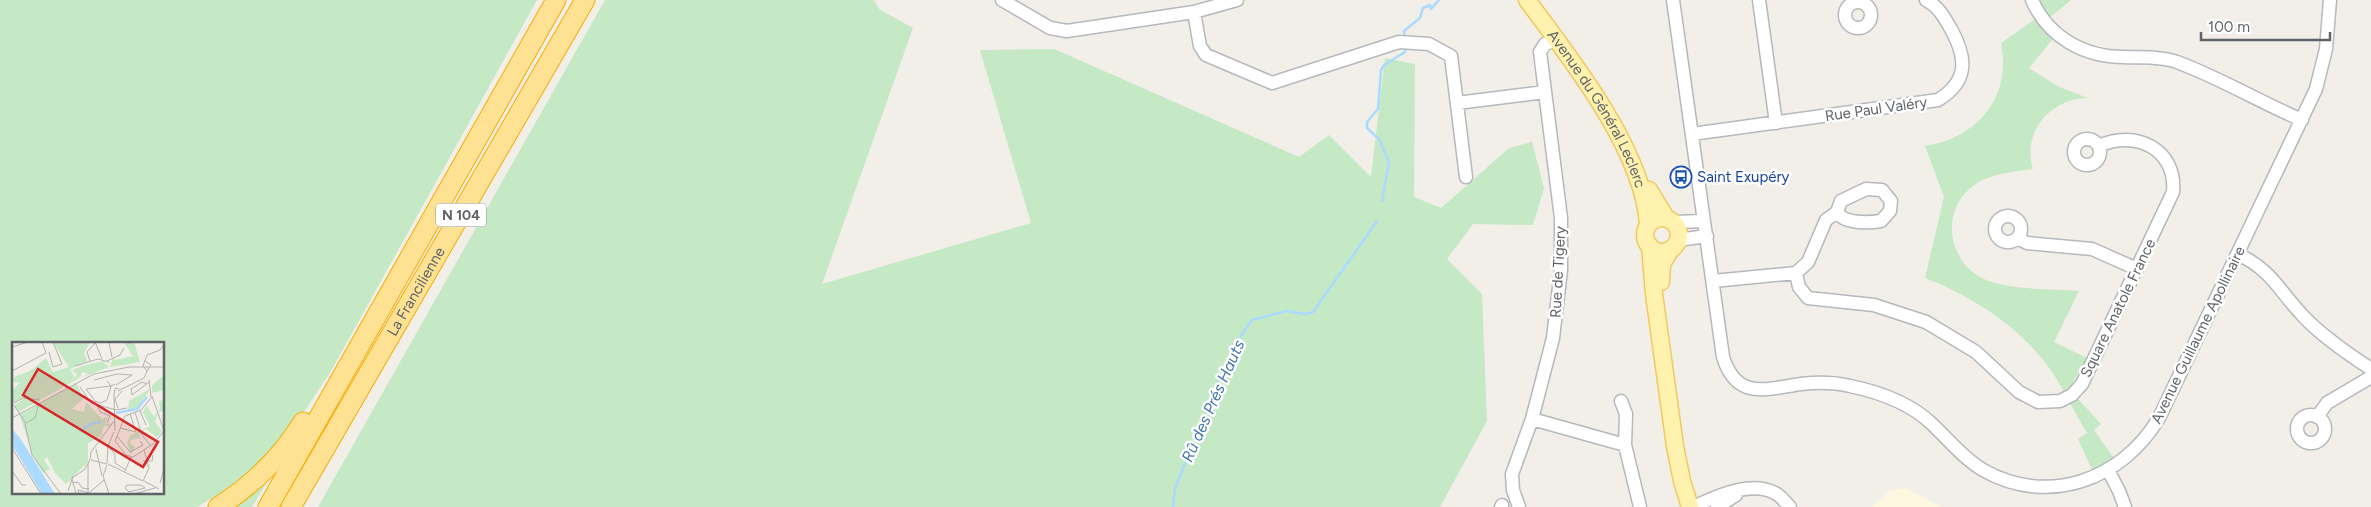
<svg xmlns="http://www.w3.org/2000/svg" width="2371" height="507" font-family="Figtree,sans-serif">
<rect width="100%" height="100%" fill="#f1efe8"/>
<path fill="#fef7e0" d="M1906,488L1938,505L1941,507H1872L1889,491Z"/>
<path fill="#c5e8c5" fill-rule="evenodd" d="M0,0H537L331,371L284,442L251,475L197,507H0ZM14,343H164V493H14Z
M605,0H874L879,9L913,28L822,284L1031,223L980,50L1054,49L1299,157L1329,135L1371,177L1385,58L1415,64L1414,197L1441,208L1509,148L1532,142L1544,188L1533,225L1473,224L1447,259L1482,294L1487,421L1440,507H318Z
M2038,0H2071L2048,19Z
M2034,20L2052,40L2029,68L2059,87L2088,98C2052,98 2021,131 2033,169C2014,172 1991,173 1974,185C1940,209 1947,262 1984,279C2005,290 2054,289 2079,291L2054,342L2087,358L2069,389L2101,424L2094,430L2115,460L2093,472L2078,439L2087,433C2073,410 2061,382 2044,361C2014,323 1969,295 1925,278L1944,197L1925,146C1977,138 2012,98 2001,43Z
M263,479L266,484L252,507H230Z"/>
<g fill="none" stroke-linecap="round" stroke-linejoin="round">
<path stroke="#aadaff" stroke-width="2.5" d="M1405,38L1404,31L1420,18L1423,8L1430,5L1431,9L1439,0
M1382,201L1389,162L1379,139L1367,128V122L1378,109L1381,70L1384,65L1405,52V46
M1173,507L1175,488L1233,347L1252,320L1286,311L1305,314L1313,312L1377,221"/>
<g stroke="#b5b8bc" stroke-width="15">
<path id="minor" d="M1002,0L1050,28L1067,31L1194,12L1237,0
M1673,0L1723,357C1737,401 1766,389 1801,384C1817,382 1834,382 1850,386C1879,392 1910,403 1932,424C1948,439 1963,458 1983,470C2048,507 2122,480 2159,418L2316,89L2326,49L2330,0
M1759,0L1776,123
M2032,0C2048,37 2084,57 2124,57C2141,58 2160,56 2177,62C2220,78 2260,102 2302,120
M1845 15a13 13 0 1 1 26 0a13 13 0 1 1-26 0Z
M1194,12L1200,46L1206,55L1272,83L1399,42L1429,44L1451,56L1466,177
M1457,103L1545,92
M1692,134L1938,100C1969,81 1967,58 1951,29C1944,17 1939,7 1926,0
M2074 152a13 13 0 1 1 26 0a13 13 0 1 1-26 0Z
M1995 229a13 13 0 1 1 26 0a13 13 0 1 1-26 0Z
M1673,222L1704,221
M2017,238L2027,243L2092,249L2137,269
M1678,240L1707,236
M2238,254C2274,272 2278,290 2304,317C2323,337 2348,354 2371,369
M1796,273L1808,262L1826,220L1837,212C1844,224 1868,223 1881,221L1890,211L1891,201L1882,190L1866,189L1841,201L1837,212
M1713,281L1796,273L1799,287L1808,298L1874,305L1926,322L1976,352L2019,392L2038,402L2060,401L2072,395L2082,384L2173,192C2177,149 2135,129 2099,146
M1621,401L1626,414L1625,445
M2297 429a14 14 0 1 1 28 0a14 14 0 1 1-28 0Z
M2317,417L2327,403L2371,377
M1532,419L1625,445L1640,507
M2108,470L2119,491L2125,507
M1700,504C1721,494 1753,481 1775,493C1781,496 1785,502 1790,507
M1501,507L1502,505
M1519,507L1513,490L1512,474L1532,419L1553,338L1561,270V218L1540,52L1545,44L1557,40
M1717,507L1736,495"/>
</g>
<g stroke="#f2c960" stroke-width="19">
<g id="major">
<path id="s1" d="M1527,0C1571,59 1644,151 1648,225"/>
<path d="M1649,190L1666,218"/>
<circle cx="1662" cy="235" r="17"/>
<path d="M1650,246L1654,294L1675,446L1682,481L1690,507"/>
<path d="M1661,282L1662,264L1671,249"/>
</g>
</g>
<g stroke="#f9ab00" stroke-width="21">
<g id="highway">
<path d="M218,507C254,484 281,458 303,422"/>
<path d="M268,507L556,0"/>
<path id="s2" d="M291,507L585,0"/>
</g>
</g>
<use href="#minor" stroke="#fff" stroke-width="12"/>
<use href="#major" stroke="#fff2af" stroke-width="16"/>
<use href="#highway" stroke="#fde293" stroke-width="19"/>
</g>
<defs>
<g id="bus-ring" transform="scale(1.125)"><circle r="9.5" fill="#fff" stroke="#1a4fb4" stroke-width="1.5"/><path d="M-5-6H5V4H4V6H2V4H-2V6H-4V4H-5ZM-3.5-4V0h7V-4ZM-3.5 1.2v1.5H-2V1.2ZM2 1.2v1.5H3.5V1.2Z" fill="#1a4fb4"/></g>
</defs>
<g fill-rule="evenodd">
<use href="#bus-ring" x="1681" y="177"/>
</g>
<g text-anchor="middle" dominant-baseline="central" stroke-width="5" stroke-linejoin="round" paint-order="stroke">
<rect fill="#fff" stroke="#8f9295" stroke-width="1" x="436" y="203.5" width="50" height="23" rx="4"/>
<g font-size="14" font-weight="bold" fill="#5f6368">
<text x="461" y="215">N 104</text>
</g>
<g font-size="15" fill="#5f6368" stroke="#fff">
<text transform="translate(1876 109) rotate(-8)">Rue Paul Valéry</text>
<text stroke="none"><textPath href="#s1" startOffset="130">Avenue du Général Leclerc</textPath></text>
<text transform="translate(1558 272) rotate(-87)">Rue de Tigery</text>
<text stroke="none"><textPath href="#s2" startOffset="249">La Francilienne</textPath></text>
<text transform="translate(2118 308) rotate(-64)">Square Anatole France</text>
<text transform="translate(2198 335) rotate(-64)">Avenue Guillaume Apollinaire</text>
</g>
<g font-size="15" fill="#164399" stroke="#fff" text-anchor="start">
<text x="1697" y="177">Saint Exupéry</text>
</g>
<g font-size="16" font-style="italic" fill="#4174aa" stroke="#fff">
<text transform="translate(1213 401) rotate(-66)">Rû des Prés Hauts</text>
</g>
</g>
<g transform="translate(12 342)">
<rect width="152" height="152" fill="#f1efe8"/>
<path d="M41,0H78L72,11L75,19L58,27L63,36L65,32L60,28L71,24L91,19L97,25L68,36L76,32L71,30L67,36L7,70L3,63L13,56L0,61V48L8,41L2,40L0,36L18,29L34,16L41,30L57,25ZM112,0H122L128,20L98,25L101,15L103,18L121,14ZM152,33V48L140,51V43ZM64,41L72,56L60,67L72,70L74,60L90,77L96,74L93,82L100,81L97,85L92,84L89,94L76,101V120L54,142L43,131L35,115L32,118L38,127L31,131L20,113L8,73ZM138,47L127,65L116,69L117,59ZM152,58L151,69L146,70L143,80L150,89L145,95L134,87L127,93L129,96L119,98L118,101L123,105L119,113L115,100L119,93L138,84L131,70L135,64L142,75L148,67L147,59Z" fill="#c5e8c5"/>
<path d="M0,87L8,96L43,152H30L0,103Z" fill="#aadaff"/>
<path fill="none" stroke="#aadaff" stroke-width="2.5" d="M104,71L125,67L135,55M68,90L78,82L89,80"/>
<path fill="none" stroke="#b3b3b1" stroke-width="1" d="M41,0L50,22M83,0L90,17M97,0L100,15M0,5L16,0M37,10L41,25L50,22M78,19L75,10L83,1M95,19L108,13L112,6M133,19L139,23L135,29L131,24L135,13L148,8L153,1M63,24L86,17L97,20M0,29L34,11L30,0M82,38L105,32L120,33M137,38L139,55M95,39L99,44L74,47L83,59L89,61L95,58L99,44L103,42M135,42L130,40L119,47L120,53L137,40M104,43L120,33M68,45L79,61L104,68L115,66M106,49L132,36L135,29M140,54L152,89M140,55L129,68L113,74L103,99L114,113L121,115L141,102L153,88M2,61L11,56L28,58M2,63L14,82M86,64L88,70L98,74L95,81M106,66L103,57L110,49M128,69L134,83M123,70L130,93L139,104M0,76L82,32L117,25H153M14,81L23,76L27,61M13,82L20,113L49,152M108,86L124,90L118,72M103,89L102,53L103,46L107,47M105,94L118,110L131,103L128,99M97,105L103,112V121L114,128M0,106L29,152M84,107L90,134M78,118L79,110L102,79M79,118L95,122M131,119H140L141,113M95,121L96,104L102,90M96,122L131,139M95,123L91,134L97,152M0,129L10,143H14M113,129L119,115M131,139L137,126L132,108M132,139L147,147M60,141L66,140L70,146L77,147M148,141L153,123M115,143H129L133,146L117,150L113,146ZM56,149L61,134M64,152L60,136L72,128L78,118M67,152L66,148L77,151L92,138M76,152V121M122,152L143,146"/>
<path fill="#d62828" fill-opacity="0.15" stroke="#d62828" stroke-width="2.5" d="M26,27L146,100L131,125L11,53Z"/>
<rect width="152" height="152" fill="none" stroke="#5f6368" stroke-width="2.5"/>
</g>
<path d="M2201 32v8h129v-8" fill="none" stroke="#5f6368" stroke-width="2.5"/>
<text x="2208" y="32" font-size="15" fill="#5f6368" stroke="#ffffff" stroke-width="4" paint-order="stroke">100 m</text>
</svg>
